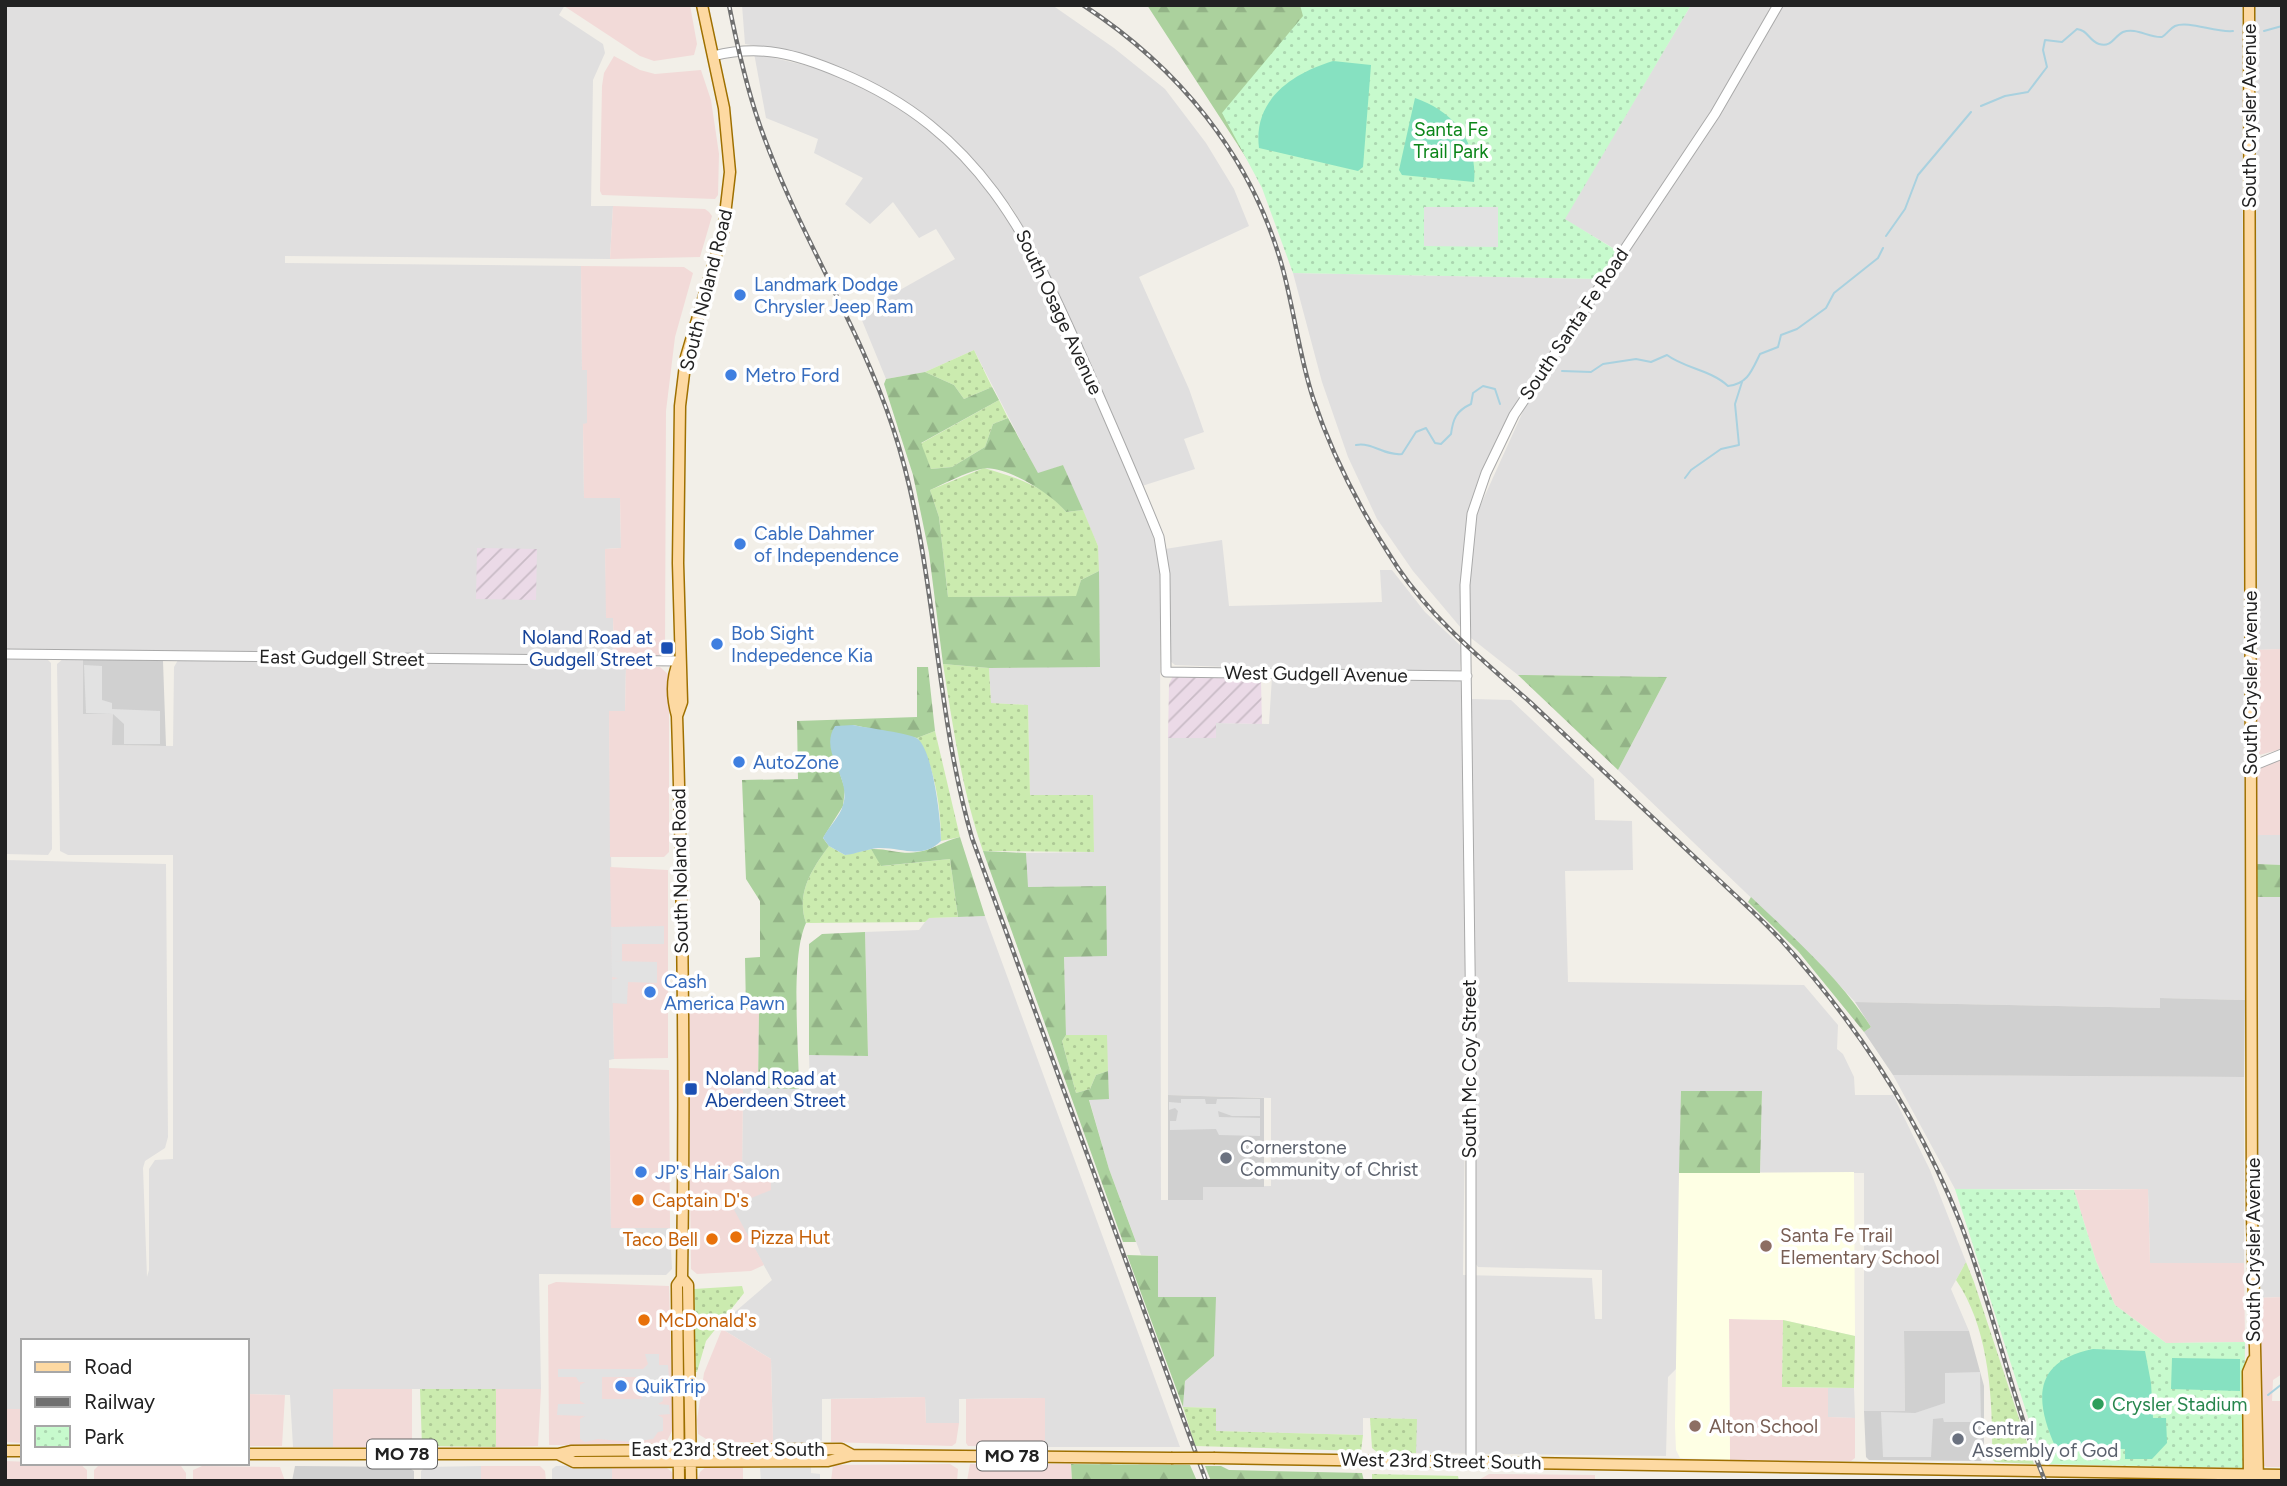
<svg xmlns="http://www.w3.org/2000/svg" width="2287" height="1486" font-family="Figtree,sans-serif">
<defs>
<pattern id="industrial-furrows" width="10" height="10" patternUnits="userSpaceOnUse" patternTransform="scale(1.75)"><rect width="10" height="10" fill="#ebdae7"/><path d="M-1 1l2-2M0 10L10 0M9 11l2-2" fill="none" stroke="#c9bbc6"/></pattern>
<pattern id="grass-dots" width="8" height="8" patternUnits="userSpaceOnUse" patternTransform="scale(1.75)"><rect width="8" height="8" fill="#cbebaf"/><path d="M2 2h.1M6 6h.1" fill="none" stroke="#aec996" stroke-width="1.8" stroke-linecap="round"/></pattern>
<pattern id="forest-firs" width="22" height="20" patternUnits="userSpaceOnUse" patternTransform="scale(1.75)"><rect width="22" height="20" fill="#abd19d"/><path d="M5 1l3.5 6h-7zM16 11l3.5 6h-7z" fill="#93b387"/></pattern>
<pattern id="park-dots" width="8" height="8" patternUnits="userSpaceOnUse" patternTransform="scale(1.75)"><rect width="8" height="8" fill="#c7facd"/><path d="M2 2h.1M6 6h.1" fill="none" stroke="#abd6b0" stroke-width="1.8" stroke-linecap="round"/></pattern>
</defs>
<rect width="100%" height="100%" fill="#f2efe8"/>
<path fill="#e0dfdf" d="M5,5H565L559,15L603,44L605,53L593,80L591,206H613L610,259L285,256V263L581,266L582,369L587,370V424H583L584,498H620L621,548L605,549L607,618H613L614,657L5,650Z
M742,5H1052L1114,48L1165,89L1206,143L1234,189L1249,226L1139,277L1189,389L1204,432L1184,439L1195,469L1142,486L1035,248L1011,206L945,133L910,104L841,69L785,51L745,44Z
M1691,5H2242L2245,1000L2161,998V1008L1855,1002L1818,962L1618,770L1667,677L1518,675L1471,638L1469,576L1477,513L1530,396L1625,255L1564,219Z
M2254,5H2282V649L2255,650Z
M754,53L829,71L874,92L908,113L947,144L995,197L1041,277L1151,527L1160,566L1161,1200H1202L1203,1187L1271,1186V1098L1168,1095V738H1216V723L1269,724L1272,677L1461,680L1464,689L1466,1042L1463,1275L1592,1278L1595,1319H1602V1270L1478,1267L1473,1260L1472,699L1511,700L1594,779L1595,820L1632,821L1633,870L1565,871L1568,982L1804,985L1838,1025L1837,1049L1843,1054L1854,1077L1855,1095H1893L1930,1170L1966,1262L1951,1289L1969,1331H1904L1905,1411H1864V1173H1760L1762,1092L1681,1091L1677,1368L1668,1377L1666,1456L1416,1453V1419L1363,1418V1435L1216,1431V1408L1183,1407L1185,1381L1214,1356L1215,1297H1158V1256L1141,1255L1109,1169L1089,1099H1109L1106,1035H1066L1064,956L1105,886L1027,887L1026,853L1094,852L1092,795L1030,796L1028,705L991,703L989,668L1100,666L1098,546L1063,465L1038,474L974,350L925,372L886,379L859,313L955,259L936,229L919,238L893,202L870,224L845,204L863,178L814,153L818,139L766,118Z
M1293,273L1600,279L1515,405L1470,516L1462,574L1461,628L1413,571L1377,519L1348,457L1322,382Z
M1222,540L1229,606L1382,602L1380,570H1392L1425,612L1462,647L1460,671L1302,670L1175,665L1170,661L1165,549Z
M5,657L46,658L51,663L52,849L48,855L5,854Z
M64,658H83V714H113V745L173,746L174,667L178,660L626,666L625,711L609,712L614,1059L609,1060L611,1227L670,1228L672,1269L666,1275L539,1274L541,1389H333V1447H293L290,1395L247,1394V1341H23V1409H5V860L166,864L168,1137L165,1148L145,1161L143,1168L147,1277L149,1270V1169L155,1160L173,1159V855H68L60,851L57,664Z
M2256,835H2282V865L2256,864Z
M2257,897H2282V1297L2257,1298Z
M985,916L1180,1447H1045V1398L959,1399V1423H926L925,1397L822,1399V1440L818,1445L773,1442L771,1359L722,1329L736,1311L772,1280L731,1206L742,1172L743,1088L810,1089L809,1055L868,1056L865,932L919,930L928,918Z
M1893,1075L2244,1077V1263H2150L2148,1189H1955Z
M1828,1388H1854L1855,1418L1828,1417Z
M612,1464V1481H552V1469L556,1466Z
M481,1466V1481H421V1471L426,1467Z"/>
<path fill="#f2dad8" d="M690,5L697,44L694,55L654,61L640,56L564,6Z
M614,56L640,70L655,74L701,70L711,100L719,154L718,195L715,199L602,195L600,191L602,86L604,73Z
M613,206L705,209L709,212L712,216L700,257L610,259Z
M581,266L684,267L693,273L675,337L666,411L665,651L657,657H614L613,618H606L605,549L621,548L620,498H584L583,424L587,423V370H582Z
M2282,649V749L2259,755L2254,752L2255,650Z
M626,666L660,667L669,675V852L664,857H610L609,711H625Z
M2282,758V835H2256L2255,773L2259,767Z
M610,867L668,870V1058L614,1059Z
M688,1009H759L758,1088H743L742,1171L771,1172V1190L732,1206L764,1265L751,1271L697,1274L691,1269Z
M609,1068L669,1070L670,1228H611Z
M2148,1189L2150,1263H2244L2245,1342L2166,1343L2115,1305L2096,1261L2074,1190Z
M556,1282L669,1286L673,1429L666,1443L658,1446L549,1445L548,1285Z
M2282,1297V1374L2273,1380L2272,1401H2282V1467H2267L2262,1465L2257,1298Z
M1729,1319L1783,1320L1782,1387L1828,1388V1417L1855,1418V1458L1851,1461L1730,1460Z
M722,1329L771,1359L773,1442H711L698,1434L697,1420L704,1373Z
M333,1389H412V1444L405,1448L333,1447Z
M496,1389H541L538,1446L496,1447Z
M247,1394L285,1395L282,1446H247Z
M925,1397L926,1423H959L956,1443L952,1446L831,1442V1399Z
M1045,1398V1447L968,1446L966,1443V1399Z
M5,1409H23V1443L5,1442Z
M5,1461L80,1464L87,1470V1481H5Z
M100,1464L181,1466L186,1473V1481H94V1470Z
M612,1464L663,1465L672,1472L674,1481H612Z
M709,1464H743V1481H697L700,1472Z
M950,1464L958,1469L957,1481H831L833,1465Z
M970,1464H1071L1072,1481H967Z
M202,1466L280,1467L285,1481H193V1470Z
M481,1466H540L545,1471L546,1481H481Z
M1489,1474L1595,1475V1481H1477Z"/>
<path fill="url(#industrial-furrows)" d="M477,548L537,549L536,600L476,599Z
M1173,676L1258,678L1261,681L1262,724L1216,723V738H1168L1169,684Z"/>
<path fill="#feffe4" d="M1854,1172L1855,1336L1783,1320L1729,1319L1730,1460L1680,1458L1676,1450L1675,1426L1679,1173Z"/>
<path fill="#d0d0d0" d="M83,658L163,661L166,746L112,745L113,714H83Z
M2160,998L2245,1000L2244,1077L1893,1075L1864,1032L1871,1027L1855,1002L2160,1008Z
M1168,1095L1264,1098V1187H1203V1200H1168Z
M1904,1331H1969L1984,1386V1456L1981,1461L1869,1460L1866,1457L1864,1411H1905Z
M295,1466L408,1467L414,1471V1481H292Z"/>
<path fill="url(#grass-dots)" d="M974,350L992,387L964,399L954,385L925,372Z
M999,400L1008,418L993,424L985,447L952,467L931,469L920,444Z
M984,468C1014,477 1046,486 1066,512L1083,510L1098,546L1099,571L1081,580L1077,596L948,597L939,517L930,490Z
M943,664L989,668L991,703L1028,705L1030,795H1093L1094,852L983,851C962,791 953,727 943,664Z
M935,731L960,837L941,841C941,810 935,764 917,738Z
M829,846L845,855L871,849L882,866L950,859L958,917L929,918L925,922L806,923C796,894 811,870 829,846Z
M1066,1035H1107L1108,1071L1096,1075L1090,1089L1076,1093L1062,1041Z
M1966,1262L1974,1282L2034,1464L1995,1462L1992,1459C1993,1403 1990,1329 1956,1280Z
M742,1286L744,1293L706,1341L697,1372H695L694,1289Z
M1783,1320L1855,1336L1854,1388L1782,1387Z
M420,1389H496V1447L422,1446Z
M1183,1407L1216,1408V1431L1363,1435L1361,1451L1195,1446Z
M1370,1418L1417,1419L1416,1453L1377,1452L1372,1448Z
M1372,1474L1458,1476L1459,1481H1372Z"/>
<path fill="url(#forest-firs)" d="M1147,5H1335L1256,173Z
M925,372L954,385L964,399L992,387L999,400L921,443L931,469L952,467L985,447L993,424L1008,418L1038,473L1063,465L1083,510L1066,512C1053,495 1003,463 981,469C964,473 946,483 930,490L939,517L948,597L1076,596L1081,580L1099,571L1100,667L989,668L943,664L929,553L913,475L884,384L886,379Z
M917,667H928L935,731L917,738L853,725L840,774L845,789L843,806L823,838L829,846C811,870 796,894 806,923C790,958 799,1047 799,1089L758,1088L759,1010L746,1009L745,958L760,957V901L746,879L742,780L798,779L797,721L917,717Z
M1518,675L1667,677L1618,770Z
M960,837L985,916L958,917L950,859L881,866L871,849C886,848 903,855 917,852C933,850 943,841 960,837Z
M983,851L1026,853L1028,887L1106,886L1107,956L1064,957L1066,1035L1062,1041L1076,1093L1090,1089L1096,1075L1108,1071L1109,1099L1089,1100L1109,1169L1136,1242H1123Z
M2257,864L2282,865V897H2257Z
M1751,897C1794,938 1839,977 1871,1027L1864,1032L1798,951L1748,902Z
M865,932L868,1056L809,1055V944L822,934Z
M1681,1091H1762L1760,1173H1679Z
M1127,1255L1158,1256V1297H1216L1214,1356L1185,1381L1183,1407Z
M1071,1464L1190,1465L1197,1481H1072Z
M1205,1466H1221L1229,1470L1362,1473L1364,1481H1211Z"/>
<path fill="url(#park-dots)" d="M1300,5H1691L1565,219L1619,252L1600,279L1293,273L1262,188L1222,113L1303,16Z
M1955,1189L2074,1190L2096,1261L2115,1305L2166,1343L2245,1342L2244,1468L2043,1464Z"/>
<path fill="#86e1c1" d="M1333,61L1371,65L1363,167L1358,171L1259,148C1253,100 1291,74 1333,61Z
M1415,98C1453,111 1478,141 1474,182L1402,175L1399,170Z
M2093,1349L2145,1351L2151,1383L2153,1418H2166L2167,1443L2152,1459H2125V1449L2056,1448C2034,1400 2033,1361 2093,1349Z
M2172,1358L2240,1359V1391L2171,1389Z"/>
<path fill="#e2e2e2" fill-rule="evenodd" d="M1424,207H1498V247L1424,246Z
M84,665L102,666V700L112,703V709L160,711V744H124V724L113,714L86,713Z
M664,926V944H622V961H614L657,962V983L628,982L627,1004L612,1003V980L618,978L612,977L611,927Z
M1181,1099H1205L1206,1104H1216L1217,1099H1260V1116H1232L1218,1111L1219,1117L1260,1118V1136L1219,1135L1216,1129L1170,1130V1121H1176L1178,1111L1175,1108L1169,1110V1102L1181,1103Z
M645,1354H659V1365H668L669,1377L661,1376L658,1380L663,1381V1401L658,1404L669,1405L670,1414L658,1415L663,1418V1431L658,1432L653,1439L632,1442L598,1439L585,1442L580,1439V1419L585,1416L557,1415L558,1404H585L580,1401V1385L585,1382H579L576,1377H558V1369H643L648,1364ZM602,1377H641L642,1399H602Z
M1980,1372L1981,1422H1944L1943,1418L1933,1419L1931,1457H1883L1881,1412L1915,1413L1945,1403V1373Z
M811,1467V1473L820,1474V1481H761L760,1468Z"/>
<path fill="#a9d1df" d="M853,725C866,728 911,733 918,739C933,752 941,820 941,841C922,860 901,847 878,848C867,849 856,854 845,855L829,846L823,838C828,827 840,817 843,805C852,777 818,752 835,726Z"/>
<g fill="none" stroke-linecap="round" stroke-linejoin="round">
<path stroke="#a9d1df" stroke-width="2" d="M2264,31L2282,26
M1981,106L2005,96L2028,92L2047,67L2043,50L2045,40L2062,42L2077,29C2088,30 2089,41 2099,44C2112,48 2114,36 2123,32C2136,27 2149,38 2162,37C2167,34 2169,29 2175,26C2188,20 2216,33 2233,31
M1886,236L1905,209L1918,175L1971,112
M1562,371L1591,372L1603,364L1636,359L1651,362L1667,355C1684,368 1711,370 1728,386C1748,384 1752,370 1760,354L1778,347L1781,335L1797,329L1826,308L1834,293L1878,258L1883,248
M1356,445C1373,442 1384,456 1402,454L1416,432L1426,428L1435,443L1441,444L1451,434C1453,419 1456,411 1471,404L1473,393L1483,386L1495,389L1500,404
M1685,478L1691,470L1721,449L1739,445L1735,404L1742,382
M2268,1395L2282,1384"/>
<g stroke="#a9a9a9" stroke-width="11">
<path id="minor" d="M713,56C761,44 796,54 841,73C980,131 1029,236 1086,366C1111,423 1136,480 1159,537L1165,574L1166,672L1467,676
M5,654L679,661
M2250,767L2282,754
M1471,1462V1037L1465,585L1472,514L1486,473L1514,415L1715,114L1778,5"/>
</g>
<g stroke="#9f7000" stroke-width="13">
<path id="major" d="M2249,5L2252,1214L2258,1481
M677,716L682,702L678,563L680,406L686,357L723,232L730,172L724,108L702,5
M682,1278L688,1285L691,1481
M5,1451H23
M247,1454H558L571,1451L841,1449L852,1455
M558,1454L574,1462L828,1461L852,1455L1171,1458
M1215,1458L2282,1475
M2249,1479L2248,1372L2253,1360
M679,1481L677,1285L682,1278C685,1091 683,903 677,716C672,698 671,678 679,661"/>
</g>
<use href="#minor" stroke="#fff" stroke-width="9"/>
<use href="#major" stroke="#fdd9a2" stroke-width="10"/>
<g stroke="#707070" stroke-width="4.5">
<path id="rail" d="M729,5C737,45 746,85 759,123C795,228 858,322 893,428C937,561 933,703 972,838L1206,1481
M1083,5C1178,67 1251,155 1282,266C1294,309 1299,355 1313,398C1333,458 1363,515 1398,568C1434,621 1484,661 1531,703C1589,757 1646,811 1703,865C1729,890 1757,914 1781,940C1856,1023 1919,1119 1960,1222C1993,1307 2011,1397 2045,1481"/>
</g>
<use href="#rail" stroke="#fff" stroke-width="2" stroke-dasharray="5" stroke-linecap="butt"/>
<g stroke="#9f7000" stroke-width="13" stroke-linecap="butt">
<path id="major-bridge" d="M1171,1458H1215"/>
</g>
<use href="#major-bridge" stroke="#fdd9a2" stroke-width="10"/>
</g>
<g fill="#3f7fe0" stroke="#fff" stroke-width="2.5">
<circle cx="740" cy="295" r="7"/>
<circle cx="731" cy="375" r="7"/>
<circle cx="740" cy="544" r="7"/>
<circle cx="717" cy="644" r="7"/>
<circle cx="739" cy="762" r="7"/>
<circle cx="650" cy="992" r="7"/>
<circle cx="641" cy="1172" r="7"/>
<circle cx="621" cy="1386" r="7"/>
</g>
<g fill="#1a4fb4" stroke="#fff" stroke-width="2.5">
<rect x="660" y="641" width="14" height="14" rx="3.5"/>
<rect x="684" y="1082" width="14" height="14" rx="3.5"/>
</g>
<g fill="#6b7280" stroke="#fff" stroke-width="2.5">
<circle cx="1226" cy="1158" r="7"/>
<circle cx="1958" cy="1439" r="7"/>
</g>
<g fill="#e8710a" stroke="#fff" stroke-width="2.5">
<circle cx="638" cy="1200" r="7"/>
<circle cx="736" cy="1237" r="7"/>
<circle cx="712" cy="1239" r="7"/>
<circle cx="644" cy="1320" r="7"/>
</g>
<g fill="#8d6e63" stroke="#fff" stroke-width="2.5">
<circle cx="1766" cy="1246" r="7"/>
<circle cx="1695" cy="1426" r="7"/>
</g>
<circle fill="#2e9e5b" stroke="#fff" stroke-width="2.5" cx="2098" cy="1404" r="7"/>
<g text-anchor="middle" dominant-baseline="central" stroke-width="7" stroke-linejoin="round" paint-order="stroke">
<g fill="#fff" stroke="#646464" stroke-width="2">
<rect x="367" y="1439.5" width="70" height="29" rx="5"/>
<rect x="977" y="1441.5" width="70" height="29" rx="5"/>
</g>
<g font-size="18" font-weight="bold" fill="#222">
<text x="402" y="1454">MO 78</text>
<text x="1012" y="1456">MO 78</text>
</g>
<g font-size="19" fill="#222" stroke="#fff">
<text transform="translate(2249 116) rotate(-90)">South Crysler Avenue</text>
<text transform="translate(706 290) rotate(-76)">South Noland Road</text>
<text transform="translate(1059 312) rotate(65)">South Osage Avenue</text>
<text transform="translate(1574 324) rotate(-56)">South Santa Fe Road</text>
<text transform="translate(342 658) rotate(1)">East Gudgell Street</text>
<text transform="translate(1316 674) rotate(1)">West Gudgell Avenue</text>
<text transform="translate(2250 683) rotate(-90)">South Crysler Avenue</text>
<text transform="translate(680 871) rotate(-91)">South Noland Road</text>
<text transform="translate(1469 1069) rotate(-90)">South Mc Coy Street</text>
<text transform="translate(2253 1250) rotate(-90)">South Crysler Avenue</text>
<text x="728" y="1449">East 23rd Street South</text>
<text transform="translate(1441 1461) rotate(1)">West 23rd Street South</text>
</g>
<g font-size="19" fill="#0b8519" stroke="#fff">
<text x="1451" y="129">Santa Fe<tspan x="1451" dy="22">Trail Park</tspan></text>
</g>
<g font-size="19" fill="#366cbe" stroke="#fff" text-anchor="start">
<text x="754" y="284">Landmark Dodge<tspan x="754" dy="22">Chrysler Jeep Ram</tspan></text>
<text x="745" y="375">Metro Ford</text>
<text x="754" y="533">Cable Dahmer<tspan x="754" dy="22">of Independence</tspan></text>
<text x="731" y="633">Bob Sight<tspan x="731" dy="22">Indepedence Kia</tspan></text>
<text x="753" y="762">AutoZone</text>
<text x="664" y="981">Cash<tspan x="664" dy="22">America Pawn</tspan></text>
<text x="655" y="1172">JP's Hair Salon</text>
<text x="635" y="1386">QuikTrip</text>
</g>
<g font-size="19" fill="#164399" stroke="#fff" text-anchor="end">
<text x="653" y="637">Noland Road at<tspan x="653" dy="22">Gudgell Street</tspan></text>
<text x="705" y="1078" text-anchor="start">Noland Road at<tspan x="705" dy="22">Aberdeen Street</tspan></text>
</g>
<g font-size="19" fill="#5b616d" stroke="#fff" text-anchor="start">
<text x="1240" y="1147">Cornerstone<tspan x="1240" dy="22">Community of Christ</tspan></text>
<text x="1972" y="1428">Central<tspan x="1972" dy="22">Assembly of God</tspan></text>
</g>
<g font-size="19" fill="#c56008" stroke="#fff" text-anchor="start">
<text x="652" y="1200">Captain D's</text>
<text x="750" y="1237">Pizza Hut</text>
<text x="698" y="1239" text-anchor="end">Taco Bell</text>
<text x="658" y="1320">McDonald's</text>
</g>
<g font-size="19" fill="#785e54" stroke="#fff" text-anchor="start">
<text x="1780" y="1235">Santa Fe Trail<tspan x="1780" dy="22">Elementary School</tspan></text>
<text x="1709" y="1426">Alton School</text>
</g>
<g font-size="19" fill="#27864d" stroke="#fff" text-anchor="start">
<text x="2112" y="1404">Crysler Stadium</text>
</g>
</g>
<rect width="2287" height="1486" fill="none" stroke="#222222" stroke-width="14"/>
<rect x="21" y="1339" width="228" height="126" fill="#ffffff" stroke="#a7a7a7" stroke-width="2"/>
<rect x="35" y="1362" width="35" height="10" fill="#fdd9a2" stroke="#a7a7a7" stroke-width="2"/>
<text x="84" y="1374" font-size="21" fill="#222222">Road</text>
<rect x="35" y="1397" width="35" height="10" fill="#707070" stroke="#a7a7a7" stroke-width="2"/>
<text x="84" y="1409" font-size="21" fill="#222222">Railway</text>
<rect x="35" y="1426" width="35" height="21" fill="url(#park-dots)" stroke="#a7a7a7" stroke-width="2"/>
<text x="84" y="1444" font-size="21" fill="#222222">Park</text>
</svg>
